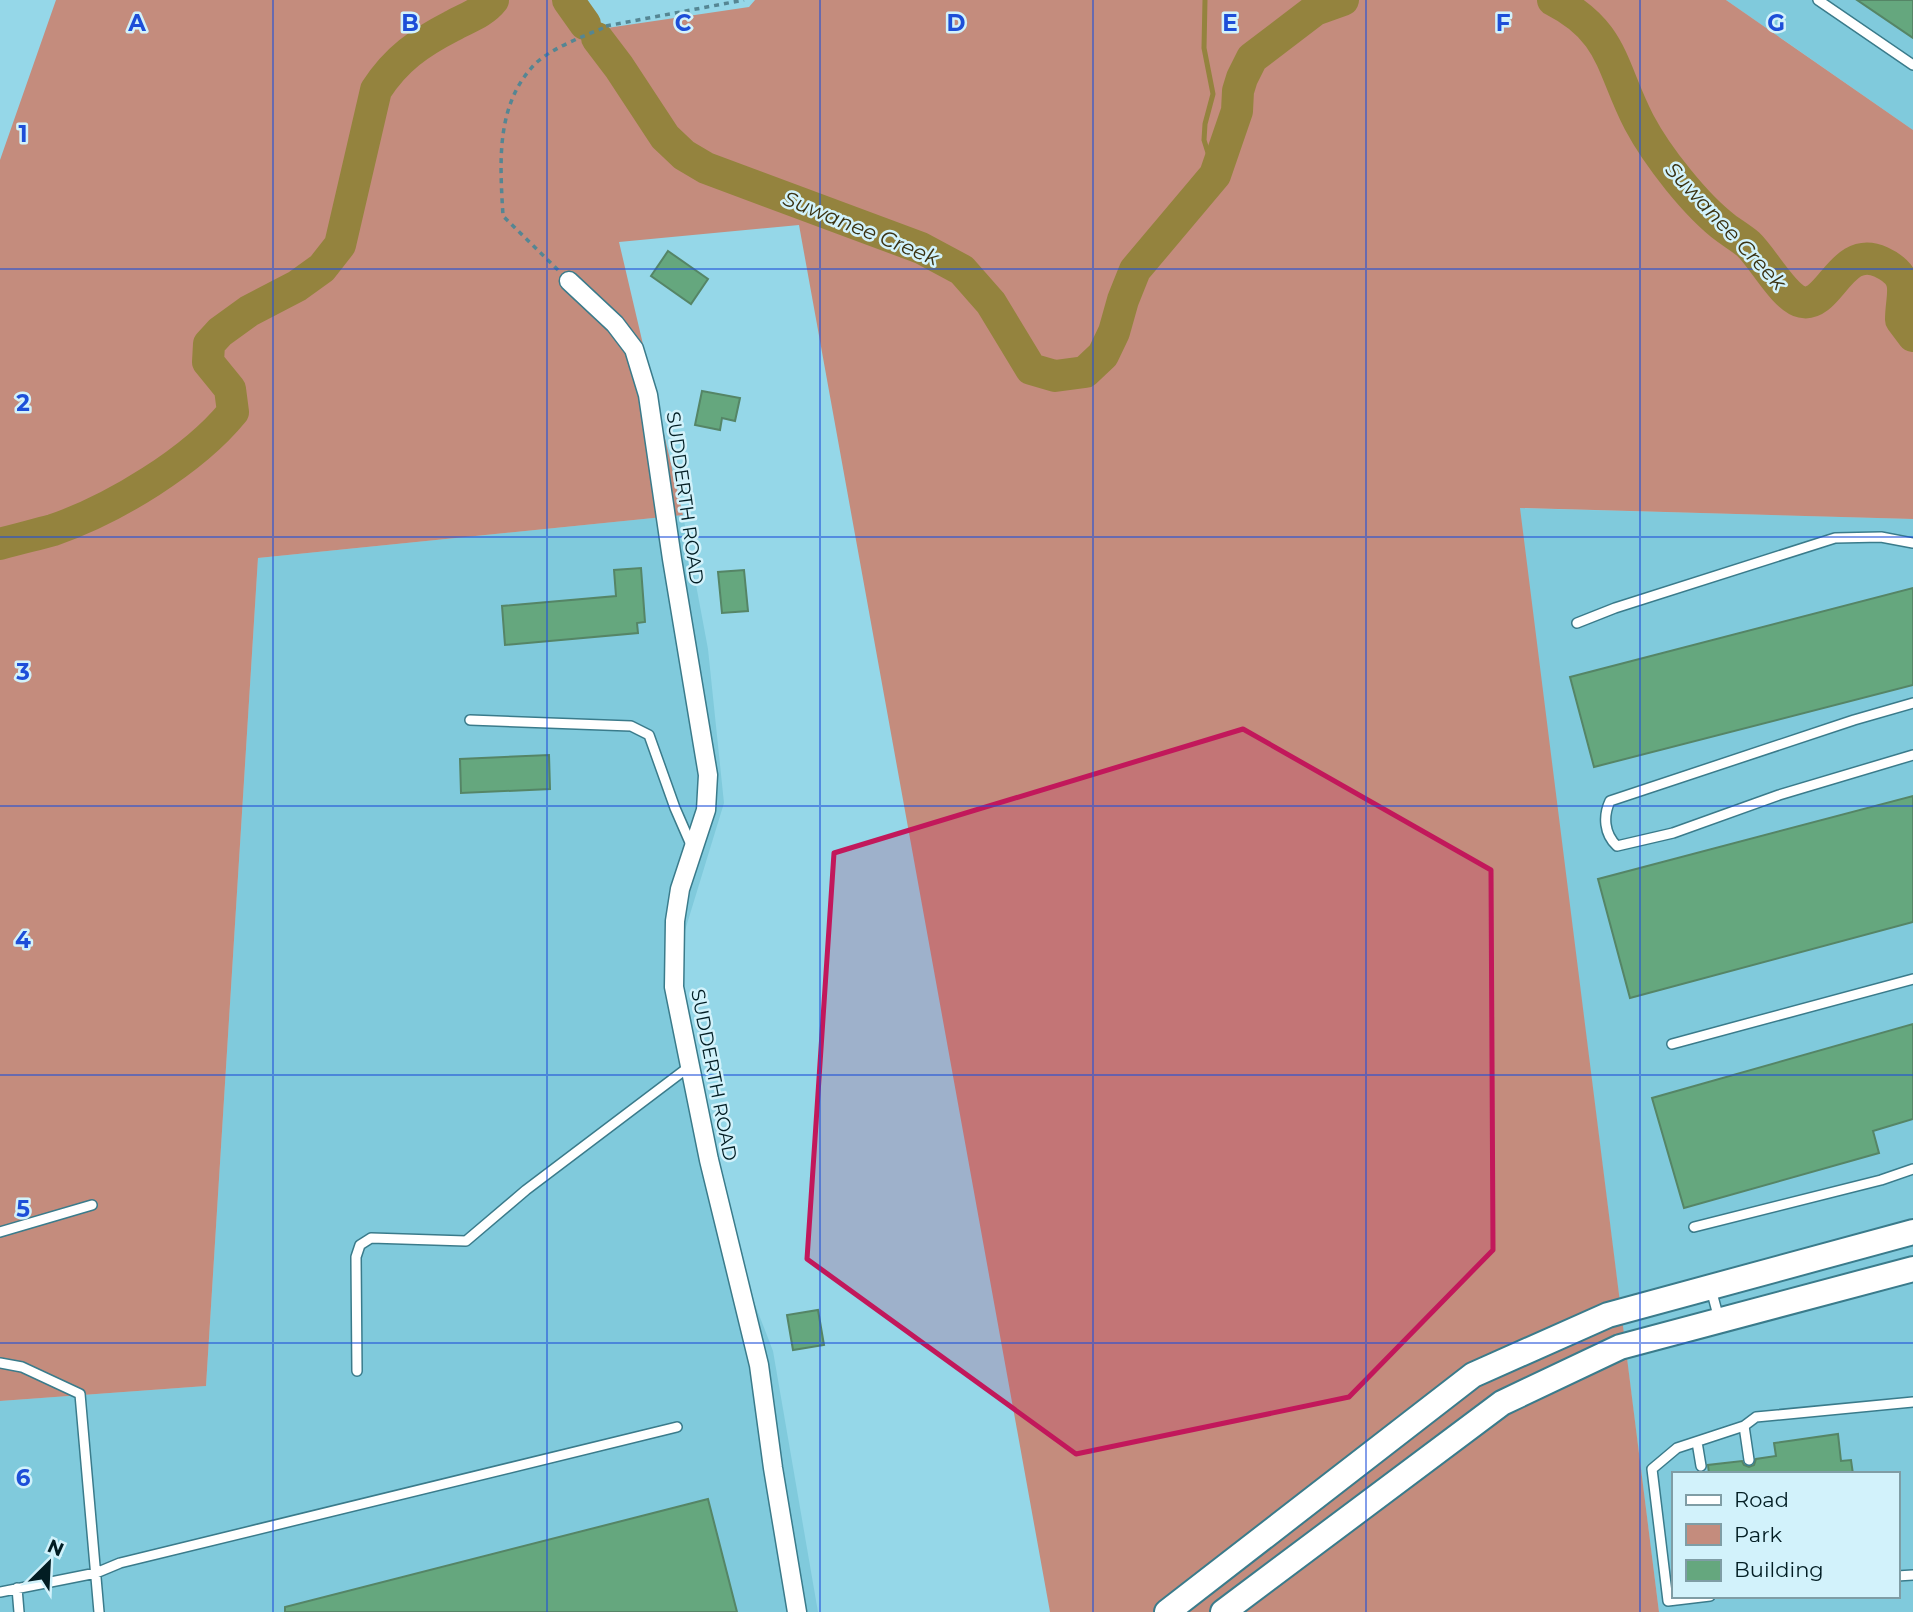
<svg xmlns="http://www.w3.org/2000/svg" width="1913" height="1612" font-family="Montserrat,sans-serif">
<rect width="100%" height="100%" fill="#95d7e8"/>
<path fill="#80cadc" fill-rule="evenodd" d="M1726,0H1913V130L1834,75Z
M1519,508L1913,519V1612H1659ZM1673,1474H1897V1596H1673Z
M683,515L708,649L724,803L668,986L727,1232L773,1351L818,1612H0V1401L206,1386L258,558Z"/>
<path fill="#c48c7d" d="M56,0H575L607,28L749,7L755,0H1726L1913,130V519L1520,508L1659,1612H1050L799,225L619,242L683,515L258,558L206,1386L0,1401V160Z"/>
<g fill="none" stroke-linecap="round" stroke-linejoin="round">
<path stroke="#94833e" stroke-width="5" d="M1205,0L1204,48L1213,94L1205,124L1204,140L1215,175"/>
<path stroke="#94833e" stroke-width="32" d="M568,0L585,24
M1553,0C1614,31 1611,68 1639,122C1657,156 1696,206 1727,229C1734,234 1742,239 1748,244C1763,258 1784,298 1802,302C1830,308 1841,243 1881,262C1913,277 1901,293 1901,320L1913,336
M597,38L619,67L665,137L684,155L706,168L921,248L962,270L991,303L1031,369L1055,376L1085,372L1103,355L1114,332L1123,300L1135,270L1215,175L1237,111L1238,91L1242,78L1252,58L1315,10L1343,0
M0,544C17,539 35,535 53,530C114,509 193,461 233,412L230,389L208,362L209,344L220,332L249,311L297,286L322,268L340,245L376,90C396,59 419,43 452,26C466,18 483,13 493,0"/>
</g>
<path fill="#65a77e" stroke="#558566" stroke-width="2" d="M1857,0H1913V38Z
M668,251L708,279L691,304L651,276Z
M702,391L740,398L735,421L722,418L720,430L695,425Z
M641,568L645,622L637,623L638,633L505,645L502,606L616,596L614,570Z
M744,570L748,611L722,613L718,572Z
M1913,588V685L1594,767L1570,677Z
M549,755L550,789L461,793L460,759Z
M1913,796V922L1630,998L1598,879Z
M1913,1024V1119L1873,1131L1879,1153L1684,1208L1652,1098Z
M818,1310L824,1345L793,1350L787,1315Z
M1838,1434L1841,1461L1851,1460L1853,1474H1709L1708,1465L1742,1461L1744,1465L1749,1467L1754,1465L1756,1459L1776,1456L1774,1443Z
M708,1499L737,1612H285V1607Z"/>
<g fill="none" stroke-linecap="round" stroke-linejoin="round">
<g stroke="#3a7b8b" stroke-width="12">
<path id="service" d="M1818,0L1913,65
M1577,623L1615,608L1835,538L1881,537L1913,543
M1913,703L1854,720L1610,801C1603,816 1604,834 1617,846L1673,833L1779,795L1913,755
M470,720L631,726L649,735L675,808L692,847
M1672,1044L1913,979
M1694,1227L1881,1180L1913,1169
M0,1232L92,1205
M1711,1289L1719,1319
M0,1363L22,1367L80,1394L99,1612
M357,1371L356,1257L360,1245L371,1238L466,1241L526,1190L690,1066
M1744,1426L1749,1460
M1697,1442L1701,1466
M1897,1576L1913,1575
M17,1588L19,1612
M0,1592L96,1573L120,1563L677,1427
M1710,1596L1668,1601L1652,1469L1677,1448L1744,1426L1756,1417L1913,1402"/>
</g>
<g stroke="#3a7b8b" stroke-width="21">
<path id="minor" d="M569,281L615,324L634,349L648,395L672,559L708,775L706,810L680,889L675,921L674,987L709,1160L759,1365L773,1468L797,1612"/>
</g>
<g stroke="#3a7b8b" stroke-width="28">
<path id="secondary" d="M1167,1612L1473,1375L1608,1315L1913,1232
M1223,1612L1502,1403L1620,1347L1913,1269"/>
</g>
<path stroke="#558693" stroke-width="3.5" stroke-dasharray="5 5" stroke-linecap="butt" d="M606,26L744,0
M558,270L503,216C500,163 495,104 536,63C552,48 584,36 603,28"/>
<use href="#service" stroke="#fff" stroke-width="9"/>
<use href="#minor" stroke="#fff" stroke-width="18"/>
<use href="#secondary" stroke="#fff" stroke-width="24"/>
</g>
<path fill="#c2185b" fill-opacity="0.2" stroke="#c2185b" stroke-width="5" stroke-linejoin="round" d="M1243,729L1491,870L1493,1250L1349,1397L1076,1454L807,1259L834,853Z"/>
<path fill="none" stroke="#1d4ed8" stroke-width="2" stroke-opacity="0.55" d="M273,0V1612M547,0V1612M820,0V1612M1093,0V1612M1366,0V1612M1640,0V1612M0,269H1913M0,537H1913M0,806H1913M0,1075H1913M0,1343H1913"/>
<g text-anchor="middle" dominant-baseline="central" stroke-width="5" stroke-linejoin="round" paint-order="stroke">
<g font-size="19" fill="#021d23" stroke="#d2f2fb">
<text transform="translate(685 498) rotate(82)">SUDDERTH ROAD</text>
<text transform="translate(714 1075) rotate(79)">SUDDERTH ROAD</text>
</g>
<g font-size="21" font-style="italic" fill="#3a3212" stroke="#d2f2fb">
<text transform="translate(1726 226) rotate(47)">Suwanee Creek</text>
<text transform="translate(861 228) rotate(22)">Suwanee Creek</text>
</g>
</g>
<g font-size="23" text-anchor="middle" font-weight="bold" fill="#1d4ed8" stroke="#d2f2fb" stroke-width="5" stroke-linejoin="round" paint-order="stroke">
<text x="137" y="31">A</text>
<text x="410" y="31">B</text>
<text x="683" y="31">C</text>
<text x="956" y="31">D</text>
<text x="1230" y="31">E</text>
<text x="1503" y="31">F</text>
<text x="1776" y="31">G</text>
<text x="23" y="142">1</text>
<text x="23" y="411">2</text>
<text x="23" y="680">3</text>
<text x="23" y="948">4</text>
<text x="23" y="1217">5</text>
<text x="23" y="1486">6</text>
</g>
<rect x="1672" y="1472" width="228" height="126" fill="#d2f2fb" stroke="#7f9da5" stroke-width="2"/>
<rect x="1686" y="1495" width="35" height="10" fill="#ffffff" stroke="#7f9da5" stroke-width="2"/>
<text x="1734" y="1507" font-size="21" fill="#021d23">Road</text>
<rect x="1686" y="1524" width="35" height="21" fill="#c48c7d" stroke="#7f9da5" stroke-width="2"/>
<text x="1734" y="1542" font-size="21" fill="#021d23">Park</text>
<rect x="1686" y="1560" width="35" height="21" fill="#65a77e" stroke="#7f9da5" stroke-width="2"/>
<text x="1734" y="1577" font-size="21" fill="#021d23">Building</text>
<g transform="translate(49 1563) rotate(24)" stroke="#d2f2fb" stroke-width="5" paint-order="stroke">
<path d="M0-5L12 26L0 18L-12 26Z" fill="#021d23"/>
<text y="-10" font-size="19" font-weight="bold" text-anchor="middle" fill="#021d23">N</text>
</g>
</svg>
